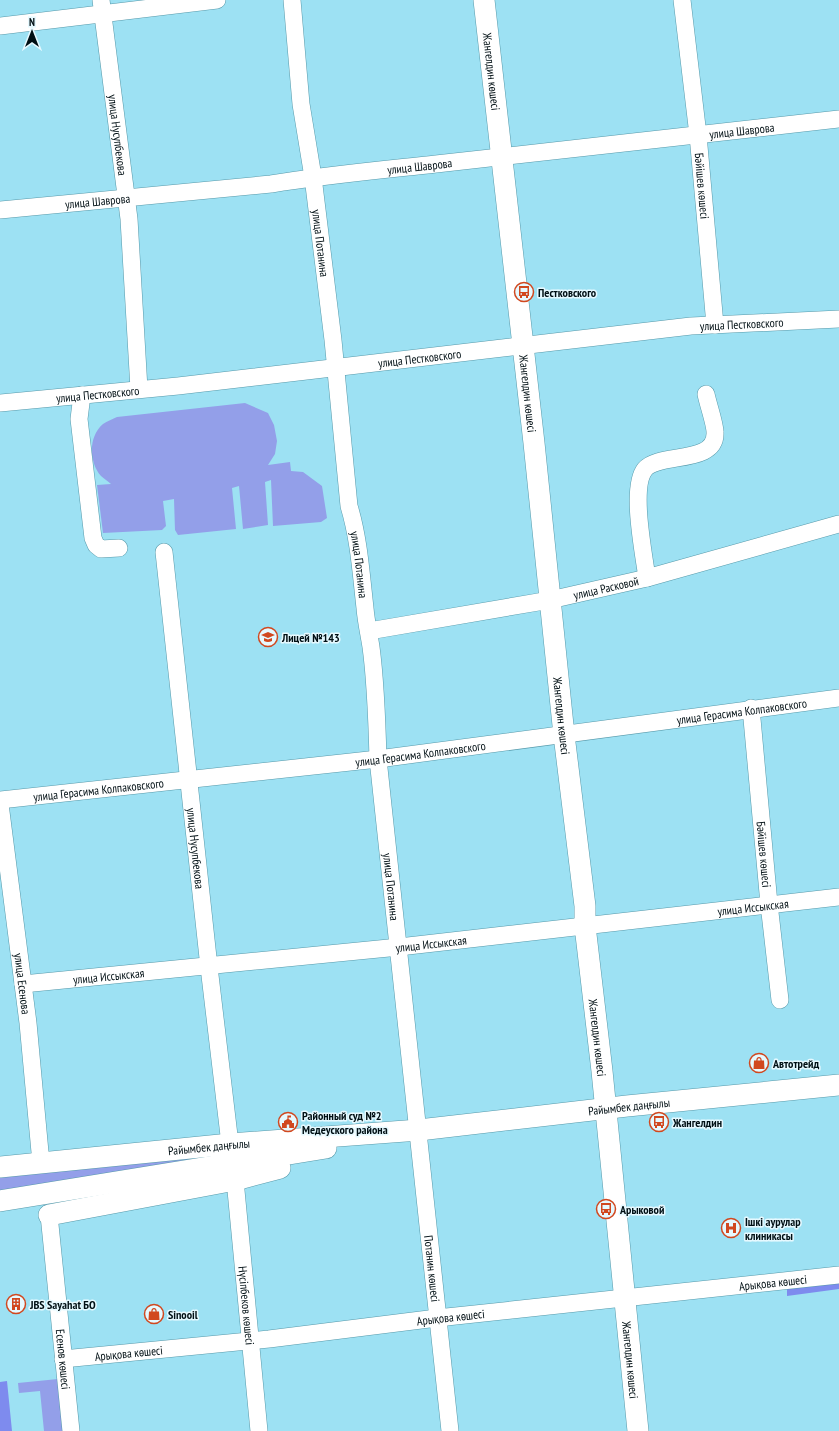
<svg xmlns="http://www.w3.org/2000/svg" width="839" height="1431" font-family="'PT Sans Narrow',sans-serif">
<rect width="100%" height="100%" fill="#9de1f3"/>
<path fill="#939fe9" d="M245,403L268,413L274,425L277,441L275,454L268,465L290,462L291,471L303,472L322,486L327,518L321,522L273,526L271,480L265,482L268,525L243,529L239,486L232,488L236,529L178,535L175,530L174,499L163,501L166,526L162,530L103,533L97,485L111,484C108,481 104,479 101,476C89,462 88,437 103,424C107,421 113,419 117,417Z
M312,1142L0,1192V1176Z
M58,1379L63,1431H44L40,1391L19,1393L18,1383Z"/>
<path fill="#7e8bee" d="M839,1283V1289L787,1296V1289Z
M7,1381L12,1431H0V1382Z"/>
<g fill="none" stroke-linecap="round" stroke-linejoin="round">
<g stroke="#5699aa" stroke-width="18">
<g id="minor">
<path id="s1" d="M101,0L129,219L139,389"/>
<path id="s2" d="M292,0L301,104L313,177L333,340L349,506C359,539 361,573 365,608C366,621 369,634 371,647C376,684 377,721 378,759L450,1431"/>
<path id="s3" d="M682,0L698,135L715,325"/>
<path d="M0,26L217,0"/>
<path id="s4" d="M0,210L271,184C326,175 381,170 436,164C570,148 705,135 839,119"/>
<path d="M82,395L79,419L93,538L96,545L101,549L119,548"/>
<path id="s5" d="M0,403L178,386L691,326L839,319"/>
<path id="s6" d="M164,552L209,967L230,1144"/>
<path d="M647,578C644,555 630,487 645,469C659,452 717,465 715,432C715,424 708,404 706,394"/>
<path id="s7" d="M369,631L550,600L647,578L839,524"/>
<path id="s8" d="M751,708L769,904L780,1000"/>
<path id="s9" d="M0,800L378,759L839,698"/>
<path id="s10" d="M0,804L28,1023L41,1163"/>
<path id="s11" d="M23,984L399,947L839,897"/>
<path id="s12" d="M235,1180L259,1431"/>
<path id="s13" d="M49,1215L71,1431"/>
<path id="s14" d="M63,1359L269,1339L437,1318L839,1275"/>
</g>
</g>
<g stroke="#5699aa" stroke-width="22">
<g id="major">
<path id="s15" d="M484,0L534,443L564,735L585,906V926L602,1071L638,1431"/>
<path id="s16" d="M0,1167L230,1144L419,1130L627,1106L839,1085"/>
<path d="M0,1201L326,1148"/>
<path d="M49,1215L235,1180L280,1168"/>
</g>
</g>
<use href="#minor" stroke="#fff" stroke-width="17"/>
<use href="#major" stroke="#fff" stroke-width="21"/>
</g>
<defs>
<g id="bus-ring" transform="scale(1)"><circle r="9.5" fill="#e6f9ff" stroke="#d1481f" stroke-width="1.5"/><path d="M-5-6H5V4H4V6H2V4H-2V6H-4V4H-5ZM-3.5-4V0h7V-4ZM-3.5 1.2v1.5H-2V1.2ZM2 1.2v1.5H3.5V1.2Z" fill="#d1481f"/></g>
<g id="school-ring" transform="scale(1)"><circle r="9.5" fill="#e6f9ff" stroke="#d1481f" stroke-width="1.5"/><path d="M0-5L7-2L0 1L-7-2ZM-4 1L0 2.5L4 1V4Q0 6-4 4Z" fill="#d1481f"/></g>
<g id="shop-ring" transform="scale(1)"><circle r="9.5" fill="#e6f9ff" stroke="#d1481f" stroke-width="1.5"/><path d="M-5-2.5h2.3a2.7 3.5 0 0 1 5.4 0H5L5.5 6h-11ZM-1.5-2.5h3a1.5 2.3 0 0 0-3 0Z" fill="#d1481f"/></g>
<g id="civic-ring" transform="scale(1)"><circle r="9.5" fill="#e6f9ff" stroke="#d1481f" stroke-width="1.5"/><path d="M-.6-6.5H3V-4.5H.6V-3L4-1V1h2V6H-6V1h2V-1L-.6-3ZM-1.2 2.5V6h2.4V2.5Z" fill="#d1481f"/></g>
<g id="hospital-ring" transform="scale(1)"><circle r="9.5" fill="#e6f9ff" stroke="#d1481f" stroke-width="1.5"/><path d="M-5-5h3v3.5h4V-5h3V5h-3V1.5h-4V5h-3Z" fill="#d1481f"/></g>
<g id="building-ring" transform="scale(1)"><circle r="9.5" fill="#e6f9ff" stroke="#d1481f" stroke-width="1.5"/><path d="M-4-6H4V6H1V3H-1V6H-4ZM-2.5-4.3h1.7v1.8h-1.7ZM.8-4.3h1.7v1.8H.8ZM-2.5-1h1.7V.8h-1.7ZM.8-1h1.7V.8H.8Z" fill="#d1481f"/></g>
</defs>
<g fill-rule="evenodd">
<use href="#bus-ring" x="524" y="292"/>
<use href="#school-ring" x="268" y="637"/>
<use href="#shop-ring" x="759" y="1063"/>
<use href="#civic-ring" x="288" y="1122"/>
<use href="#bus-ring" x="659" y="1122"/>
<use href="#bus-ring" x="606" y="1209"/>
<use href="#hospital-ring" x="731" y="1228"/>
<use href="#building-ring" x="16" y="1304"/>
<use href="#shop-ring" x="154" y="1314"/>
</g>
<g text-anchor="middle" dominant-baseline="central" stroke-width="3" stroke-linejoin="round" paint-order="stroke">
<g font-size="12" fill="#000f14" stroke="#e6f9ff">
<text stroke="none"><textPath href="#s15" startOffset="72">Жангелдин көшесі</textPath></text>
<text stroke="none"><textPath href="#s4" startOffset="746">улица Шаврова</textPath></text>
<text stroke="none"><textPath href="#s1" startOffset="136">улица Нусупбекова</textPath></text>
<text stroke="none"><textPath href="#s4" startOffset="422">улица Шаврова</textPath></text>
<text stroke="none"><textPath href="#s3" startOffset="187">Бәйішев көшесі</textPath></text>
<text stroke="none"><textPath href="#s4" startOffset="98">улица Шаврова</textPath></text>
<text stroke="none"><textPath href="#s2" startOffset="245">улица Потанина</textPath></text>
<text stroke="none"><textPath href="#s5" startOffset="746">улица Пестковского</textPath></text>
<text stroke="none"><textPath href="#s5" startOffset="422">улица Пестковского</textPath></text>
<text stroke="none"><textPath href="#s5" startOffset="98">улица Пестковского</textPath></text>
<text stroke="none"><textPath href="#s15" startOffset="396">Жангелдин көшесі</textPath></text>
<text stroke="none"><textPath href="#s2" startOffset="569">улица Потанина</textPath></text>
<text stroke="none"><textPath href="#s7" startOffset="241">улица Расковой</textPath></text>
<text stroke="none"><textPath href="#s9" startOffset="747">улица Герасима Колпаковского</textPath></text>
<text stroke="none"><textPath href="#s15" startOffset="720">Жангелдин көшесі</textPath></text>
<text stroke="none"><textPath href="#s9" startOffset="423">улица Герасима Колпаковского</textPath></text>
<text stroke="none"><textPath href="#s9" startOffset="99">улица Герасима Колпаковского</textPath></text>
<text stroke="none"><textPath href="#s6" startOffset="298">улица Нусупбекова</textPath></text>
<text stroke="none"><textPath href="#s8" startOffset="147">Бәйішев көшесі</textPath></text>
<text stroke="none"><textPath href="#s2" startOffset="893">улица Потанина</textPath></text>
<text stroke="none"><textPath href="#s11" startOffset="734">улица Иссыкская</textPath></text>
<text stroke="none"><textPath href="#s11" startOffset="410">улица Иссыкская</textPath></text>
<text stroke="none"><textPath href="#s11" startOffset="86">улица Иссыкская</textPath></text>
<text stroke="none"><textPath href="#s10" startOffset="181">улица Есенова</textPath></text>
<text stroke="none"><textPath href="#s15" startOffset="1044">Жангелдин көшесі</textPath></text>
<text stroke="none"><textPath href="#s16" startOffset="632">Райымбек даңғылы</textPath></text>
<text stroke="none"><textPath href="#s16" startOffset="210">Райымбек даңғылы</textPath></text>
<text stroke="none"><textPath href="#s2" startOffset="1277">Потанин көшесі</textPath></text>
<text stroke="none"><textPath href="#s14" startOffset="714">Арықова көшесі</textPath></text>
<text stroke="none"><textPath href="#s12" startOffset="126">Нүсіпбеков көшесі</textPath></text>
<text stroke="none"><textPath href="#s14" startOffset="390">Арықова көшесі</textPath></text>
<text stroke="none"><textPath href="#s14" startOffset="66">Арықова көшесі</textPath></text>
<text stroke="none"><textPath href="#s13" startOffset="145">Есенов көшесі</textPath></text>
<text stroke="none"><textPath href="#s15" startOffset="1368">Жангелдин көшесі</textPath></text>
</g>
<g font-size="12" font-weight="bold" fill="#000f14" stroke="#e6f9ff" text-anchor="start">
<text x="538" y="292">Пестковского</text>
<text x="282" y="637">Лицей №143</text>
<text x="773" y="1063">Автотрейд</text>
<text x="302" y="1115">Районный суд №2<tspan x="302" dy="14">Медеуского района</tspan></text>
<text x="673" y="1122">Жангелдин</text>
<text x="620" y="1209">Арыковой</text>
<text x="745" y="1221">Ішкі аурулар<tspan x="745" dy="14">клиникасы</tspan></text>
<text x="30" y="1304">JBS Sayahat БО</text>
<text x="168" y="1314">Sinooil</text>
</g>
</g>
<g transform="translate(32 32)" stroke="#e6f9ff" stroke-width="3" paint-order="stroke">
<path d="M0-3L7 15L0 10L-7 15Z" fill="#000f14"/>
<text y="-6" font-size="11" font-weight="bold" text-anchor="middle" fill="#000f14">N</text>
</g>
</svg>
